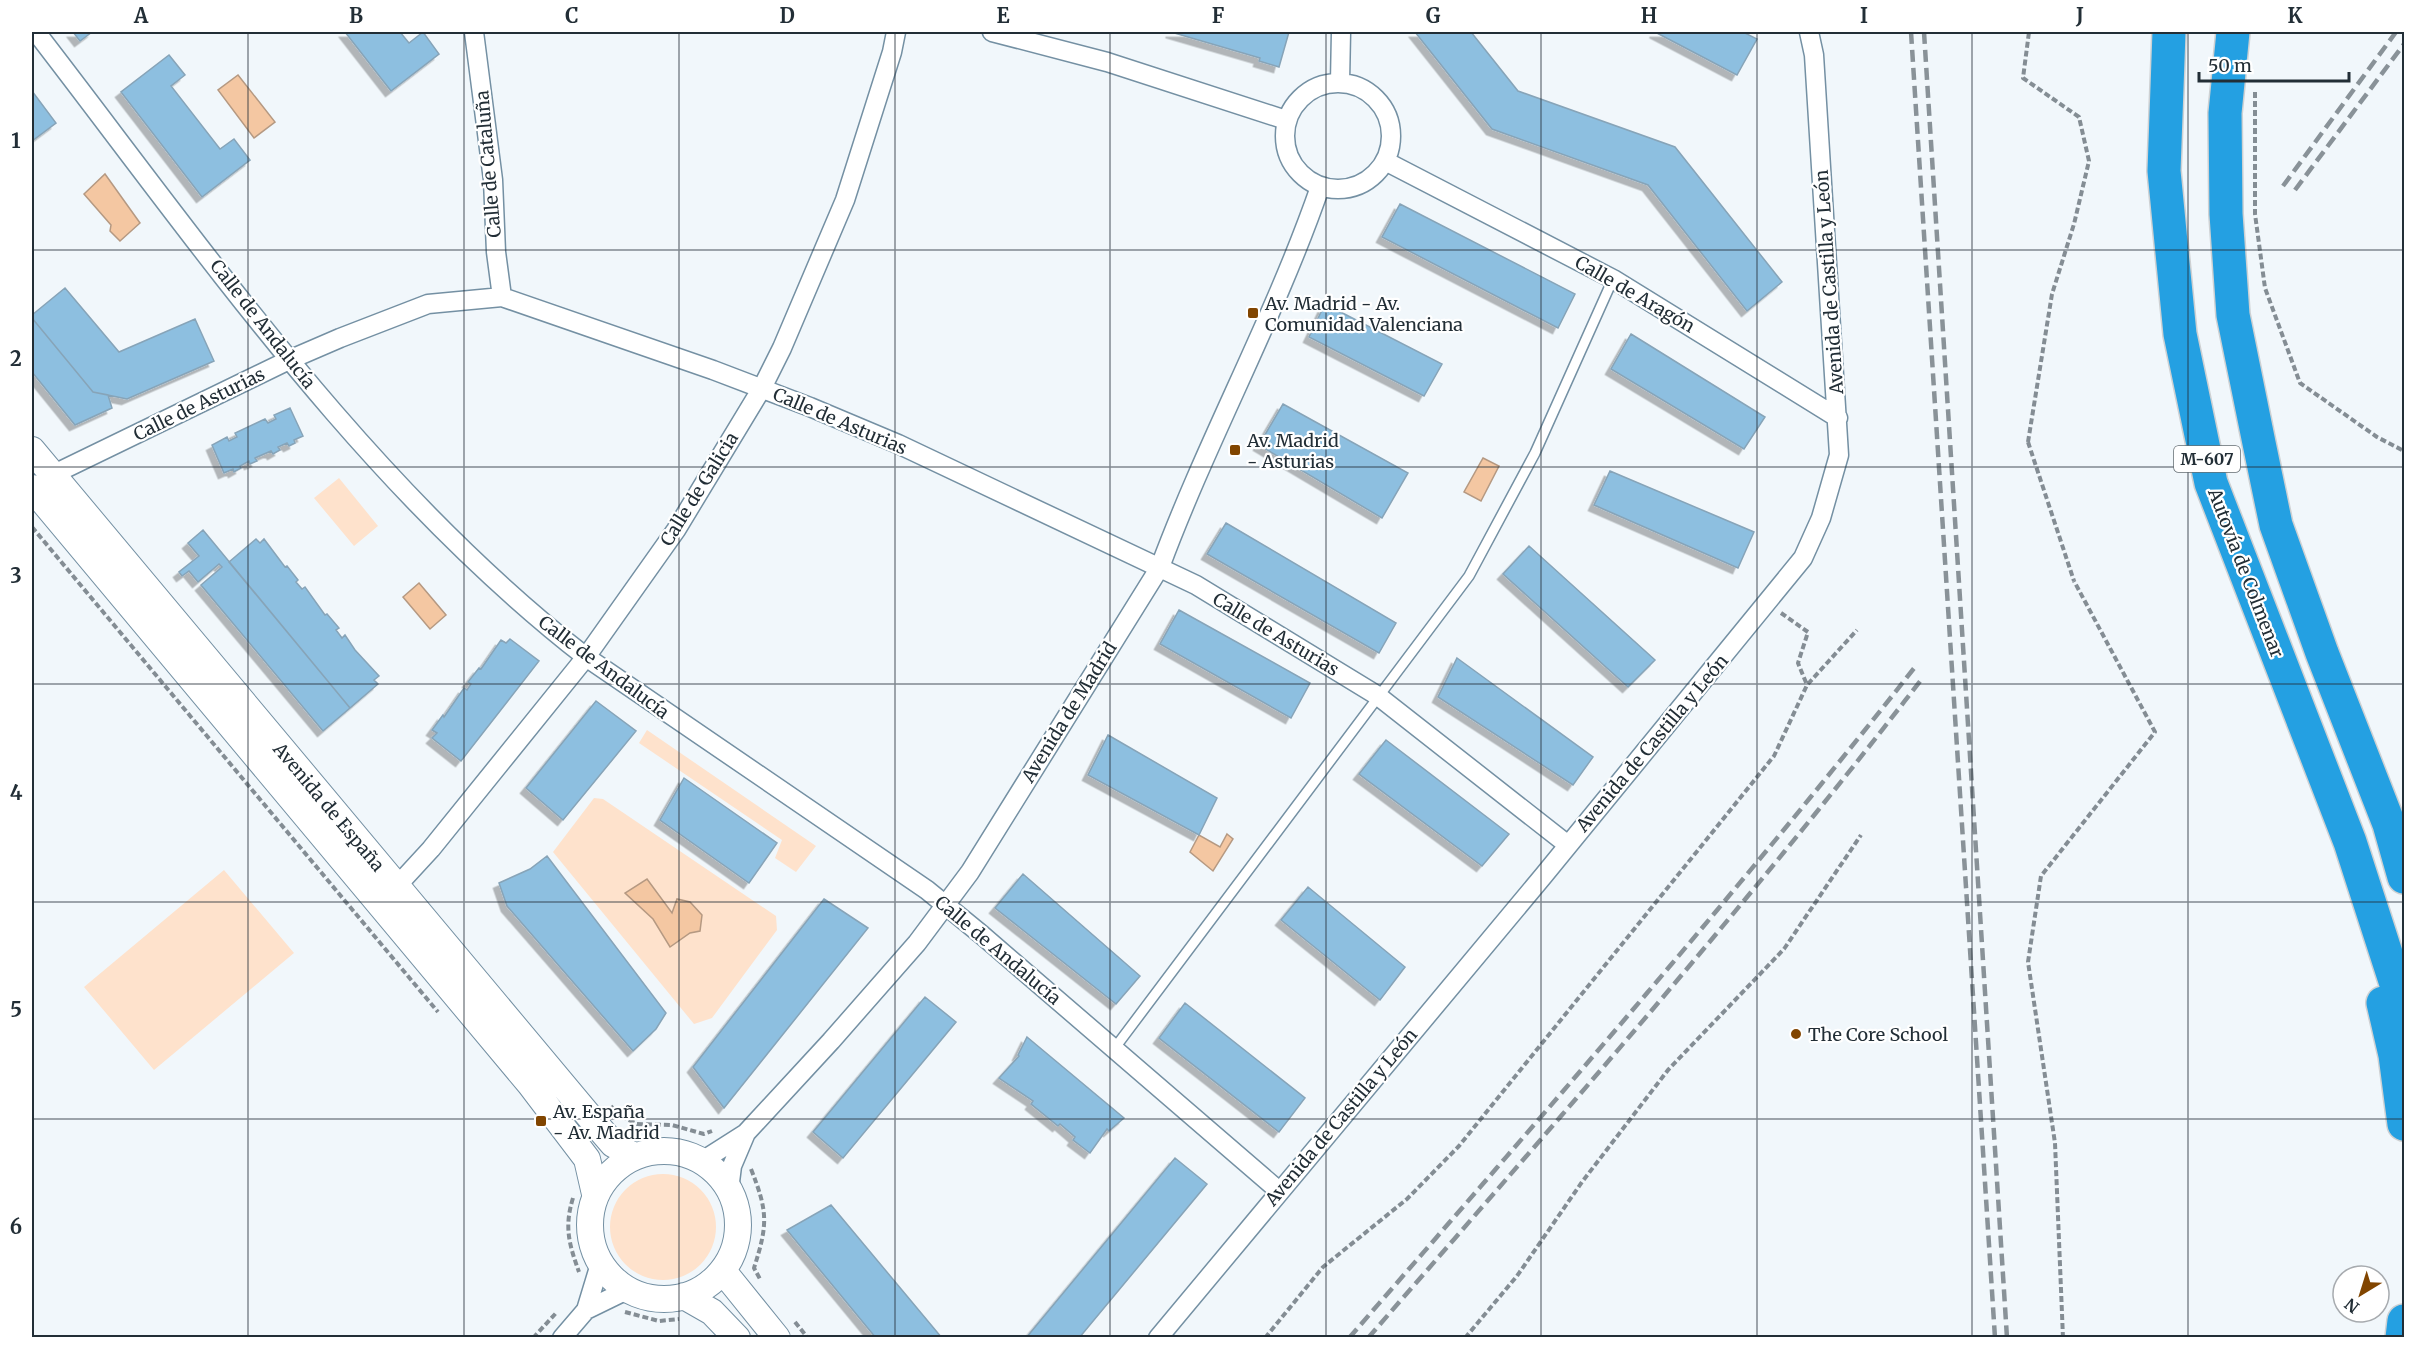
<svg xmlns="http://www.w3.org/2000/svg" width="2436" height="1369" font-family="Merriweather,serif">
<defs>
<filter id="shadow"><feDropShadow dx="-5.5" dy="5.5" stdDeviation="0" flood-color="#0004"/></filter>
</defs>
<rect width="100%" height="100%" fill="#f1f7fb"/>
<path fill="#fee2cc" d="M339,478L378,526L354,546L314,498Z
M647,730L816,846L796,872L775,858L782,840L639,743Z
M594,798L603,799L776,916L777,930L712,1018L694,1024L553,852Z
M224,870L294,953L154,1070L84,987Z
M610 1227a53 53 0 1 1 106 0a53 53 0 1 1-106 0Z"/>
<path fill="#f4c7a2" stroke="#b59982" stroke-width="1.5" d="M238,75L275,122L254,138L218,90Z
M105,174L140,223L120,241L110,231L111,225L84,194Z
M1483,458L1499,466L1481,501L1464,492Z
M419,583L446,615L430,629L403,597Z
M1227,834L1233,839L1213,871L1190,852L1199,835L1220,847Z
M647,879L672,913L677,899L690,902L702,915L700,931L690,933L670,947L653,919L625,893Z"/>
<path fill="#8dbfe0" stroke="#87a4b8" stroke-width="1.5" filter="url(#shadow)" d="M73,32H92L80,41Z
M345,32H400L409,43L423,32L439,54L391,91Z
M1171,32H1289L1279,67L1259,61L1260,58Z
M1415,32H1471L1518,91L1675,147L1782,282L1747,311L1648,185L1492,129Z
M1655,32H1743L1757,39L1737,75Z
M169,55L185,75L171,86L220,149L234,139L250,160L202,197L121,92Z
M32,91L56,123L32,141Z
M1400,204L1575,294L1558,328L1382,237Z
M65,288L119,352L195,319L214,361L127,399L93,392L32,318V315Z
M1325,304L1442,364L1424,396L1309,337Z
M32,318L93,392L108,395L112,408L75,425L32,372Z
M1631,334L1765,417L1744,449L1611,369Z
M1283,404L1408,473L1382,518L1259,445Z
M290,408L303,436L294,440L295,443L289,446L287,443L278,447L280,450L273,454L271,451L255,458L257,461L250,464L249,461L240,466L241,468L234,472L233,469L224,473L212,445L227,437L229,441L237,437L235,433L265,419L268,423L276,419L274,415Z
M1610,471L1754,532L1738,568L1594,505Z
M1226,523L1396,623L1379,653L1207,554Z
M203,530L350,708L323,731L201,585L222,567L219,564L198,582L189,571L182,576L179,572L199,556L188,543Z
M256,539L260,543L264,539L285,567L287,566L298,580L296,582L302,589L305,587L325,615L327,614L339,628L336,630L342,638L345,635L355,650L379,676L374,680L378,684L350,708L229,562Z
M1529,546L1655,660L1628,687L1503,574Z
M1179,610L1310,683L1291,718L1160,644Z
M510,639L539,661L461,761L432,738L437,733L432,730L443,715L444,717L464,688L467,690L471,684L468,682L479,668L481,669L501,640L506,643Z
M1457,658L1593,757L1573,785L1438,697Z
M596,701L636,731L563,820L526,788Z
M1108,735L1217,798L1199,835L1088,775Z
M1386,740L1509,834L1482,866L1359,774Z
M684,778L777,843L749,883L660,820Z
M547,856L666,1013L656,1029L633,1051L507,906L499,883L530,869Z
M1023,874L1140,976L1116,1004L995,908Z
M1308,887L1405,967L1380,1000L1281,920Z
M824,899L868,928L724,1108L693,1067Z
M925,997L956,1022L843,1158L813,1132Z
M1185,1003L1305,1098L1279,1132L1159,1038Z
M1027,1037L1124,1118L1109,1131L1107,1129L1090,1153L1073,1140L1075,1137L1060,1124L1058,1126L1031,1104L1033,1101L999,1078L1019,1056L1018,1055Z
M1175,1158L1207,1184L1079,1338H1026Z
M831,1205L942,1338H876L787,1230Z"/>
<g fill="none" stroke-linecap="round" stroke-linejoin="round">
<g stroke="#7490a3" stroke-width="12">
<path id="lane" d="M1114,1049L1469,576L1535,453L1613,279"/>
</g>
<g stroke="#7490a3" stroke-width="21">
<path id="street" d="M36,32C205,251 365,485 586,657L927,890L982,935L1279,1191
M474,32L493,180L496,252L502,297
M992,32L1107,62L1286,120
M1340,82L1341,32
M1285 136a53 53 0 1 1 106 0a53 53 0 1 1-106 0Z
M1387,162L1613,279L1838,418
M52,475L289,360L340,338L428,304L502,297L713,370L810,407L898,444L1196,585L1378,696L1568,845
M396,887L431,849L586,657L676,530L762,388L782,348L845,200L892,52L896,32
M702,1161L746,1133L831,1041L917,943L970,872L1160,567C1208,438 1275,317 1320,187
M729,1190L732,1166L746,1133
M586,1310L600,1264
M562,1338L586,1310L627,1290
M1158,1338L1544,875L1803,558L1821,518L1839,455L1814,55L1809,32"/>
</g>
<g stroke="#7490a3" stroke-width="28">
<path id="secondary" d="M32,450L594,1122L613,1144L634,1156
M32,488L530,1084L587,1159L595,1194
M590 1225a74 74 0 1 1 148 0a74 74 0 1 1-148 0Z
M723,1271L777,1338
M684,1296L712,1312L737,1338"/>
</g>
<g stroke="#ced1d3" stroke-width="36">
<path id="highway" d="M2169,32L2164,171L2180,334L2211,483L2350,842L2396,984L2404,1026
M2233,32L2225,113L2226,214L2233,315L2259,443L2276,525L2322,653L2389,824L2404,877
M2383,1003L2395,1055L2404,1124
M2402,1338L2404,1321"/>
</g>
<path stroke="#848d94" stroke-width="4" stroke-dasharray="6 3" stroke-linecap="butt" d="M2255,92V214L2265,288L2300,383L2377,437L2404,451
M2028,442L2052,294L2074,224L2089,161L2079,117L2023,78L2029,32
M32,527L438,1012
M1781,613L1808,632L1798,663L1807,685
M609,1110L614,1106L625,1118L637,1124L672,1125L704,1134L712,1131
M751,1169C768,1212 768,1224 754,1268L760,1279
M573,1198C564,1227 569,1244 579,1272
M625,1312L659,1321L679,1319
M795,1322L808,1338
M533,1338L557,1312
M1265,1338L1323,1267L1407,1199L1459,1146L1774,756L1807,685L1857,630
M1465,1338L1517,1276L1582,1182L1668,1070L1784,949L1861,835
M2063,1338L2055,1143L2028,962L2041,876L2155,732L2074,581"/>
<use href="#lane" stroke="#fff" stroke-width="9"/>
<use href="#street" stroke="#fff" stroke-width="18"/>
<use href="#secondary" stroke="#fff" stroke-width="26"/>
<use href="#highway" stroke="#24a0e2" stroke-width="33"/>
<path stroke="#899298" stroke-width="4.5" stroke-dasharray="12 6" stroke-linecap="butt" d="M1911,32L1995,1338
M1924,32L2007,1338
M2283,186L2396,32
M2295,190L2404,44
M1349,1338C1541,1117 1734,897 1915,667
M1368,1338C1556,1122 1746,907 1921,680"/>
<path stroke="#848d94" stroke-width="4" stroke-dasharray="6 3" stroke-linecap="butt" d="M2028,442L2074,581"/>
</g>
<path fill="none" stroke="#222e36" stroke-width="1.5" stroke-opacity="0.55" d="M248,32V1338M464,32V1338M679,32V1338M895,32V1338M1110,32V1338M1326,32V1338M1541,32V1338M1757,32V1338M1972,32V1338M2188,32V1338M32,250H2404M32,467H2404M32,684H2404M32,902H2404M32,1119H2404"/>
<g fill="#814500" stroke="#fff" stroke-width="2">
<rect x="1247" y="307" width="12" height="12" rx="3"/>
<rect x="1229" y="444" width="12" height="12" rx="3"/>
<circle cx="1796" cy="1034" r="6"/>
<rect x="535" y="1115" width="12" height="12" rx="3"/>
</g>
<g text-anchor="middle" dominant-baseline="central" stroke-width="4.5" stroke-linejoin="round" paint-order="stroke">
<rect fill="#fff" stroke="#646d72" stroke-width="1.5" x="2174" y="446" width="66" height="26" rx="4.5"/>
<g font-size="16" font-weight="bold" fill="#222e36">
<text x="2207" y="459">M-607</text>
</g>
<g font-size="18" fill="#222e36" stroke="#fff">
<text transform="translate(488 164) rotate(-95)">Calle de Cataluña</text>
<text transform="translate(1829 282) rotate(-94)">Avenida de Castilla y León</text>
<text transform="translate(1635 294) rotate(30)">Calle de Aragón</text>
<text transform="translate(263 324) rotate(52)">Calle de Andalucía</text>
<text transform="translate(199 404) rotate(-26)">Calle de Asturias</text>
<text transform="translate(840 421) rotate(23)">Calle de Asturias</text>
<text transform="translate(699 489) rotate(-58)">Calle de Galicia</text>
<text transform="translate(2246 573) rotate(69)">Autovía de Colmenar</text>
<text transform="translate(1276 634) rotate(31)">Calle de Asturias</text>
<text transform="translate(604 667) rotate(37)">Calle de Andalucía</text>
<text transform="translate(1069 712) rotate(-58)">Avenida de Madrid</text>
<text transform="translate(1652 743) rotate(-50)">Avenida de Castilla y León</text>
<text transform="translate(329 807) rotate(50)">Avenida de España</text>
<text transform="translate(998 950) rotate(40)">Calle de Andalucía</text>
<text transform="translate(1341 1117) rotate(-50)">Avenida de Castilla y León</text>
</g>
<g font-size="18" fill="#222e36" stroke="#fff" text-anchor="start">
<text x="1265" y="303">Av. Madrid - Av.<tspan x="1265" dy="21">Comunidad Valenciana</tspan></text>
<text x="1247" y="440">Av. Madrid<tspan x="1247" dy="21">- Asturias</tspan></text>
<text x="1808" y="1034">The Core School</text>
<text x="553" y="1111">Av. España<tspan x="553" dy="21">- Av. Madrid</tspan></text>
</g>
</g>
<rect width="2436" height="1369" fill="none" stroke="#ffffff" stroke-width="66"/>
<g transform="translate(2361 1294) rotate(218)"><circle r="28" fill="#ffffff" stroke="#a7abaf" stroke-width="1.5"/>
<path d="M0-4.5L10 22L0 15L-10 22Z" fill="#814500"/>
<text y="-9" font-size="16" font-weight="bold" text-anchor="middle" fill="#222e36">N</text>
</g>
<path d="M2199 72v9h150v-9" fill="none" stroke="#222e36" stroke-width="3"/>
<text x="2208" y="72" font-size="18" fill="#222e36" stroke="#ffffff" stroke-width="4.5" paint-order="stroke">50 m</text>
<rect x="33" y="33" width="2370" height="1303" fill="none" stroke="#222e36" stroke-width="2"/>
<g font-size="20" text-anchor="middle" font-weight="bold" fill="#222e36">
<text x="141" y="23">A</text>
<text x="356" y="23">B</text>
<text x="572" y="23">C</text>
<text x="787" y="23">D</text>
<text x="1003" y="23">E</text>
<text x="1218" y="23">F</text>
<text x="1433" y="23">G</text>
<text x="1649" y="23">H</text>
<text x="1864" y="23">I</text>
<text x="2080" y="23">J</text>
<text x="2295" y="23">K</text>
<text x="16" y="148">1</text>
<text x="16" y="366">2</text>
<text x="16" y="583">3</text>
<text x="16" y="800">4</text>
<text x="16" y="1017">5</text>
<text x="16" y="1234">6</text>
</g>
</svg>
